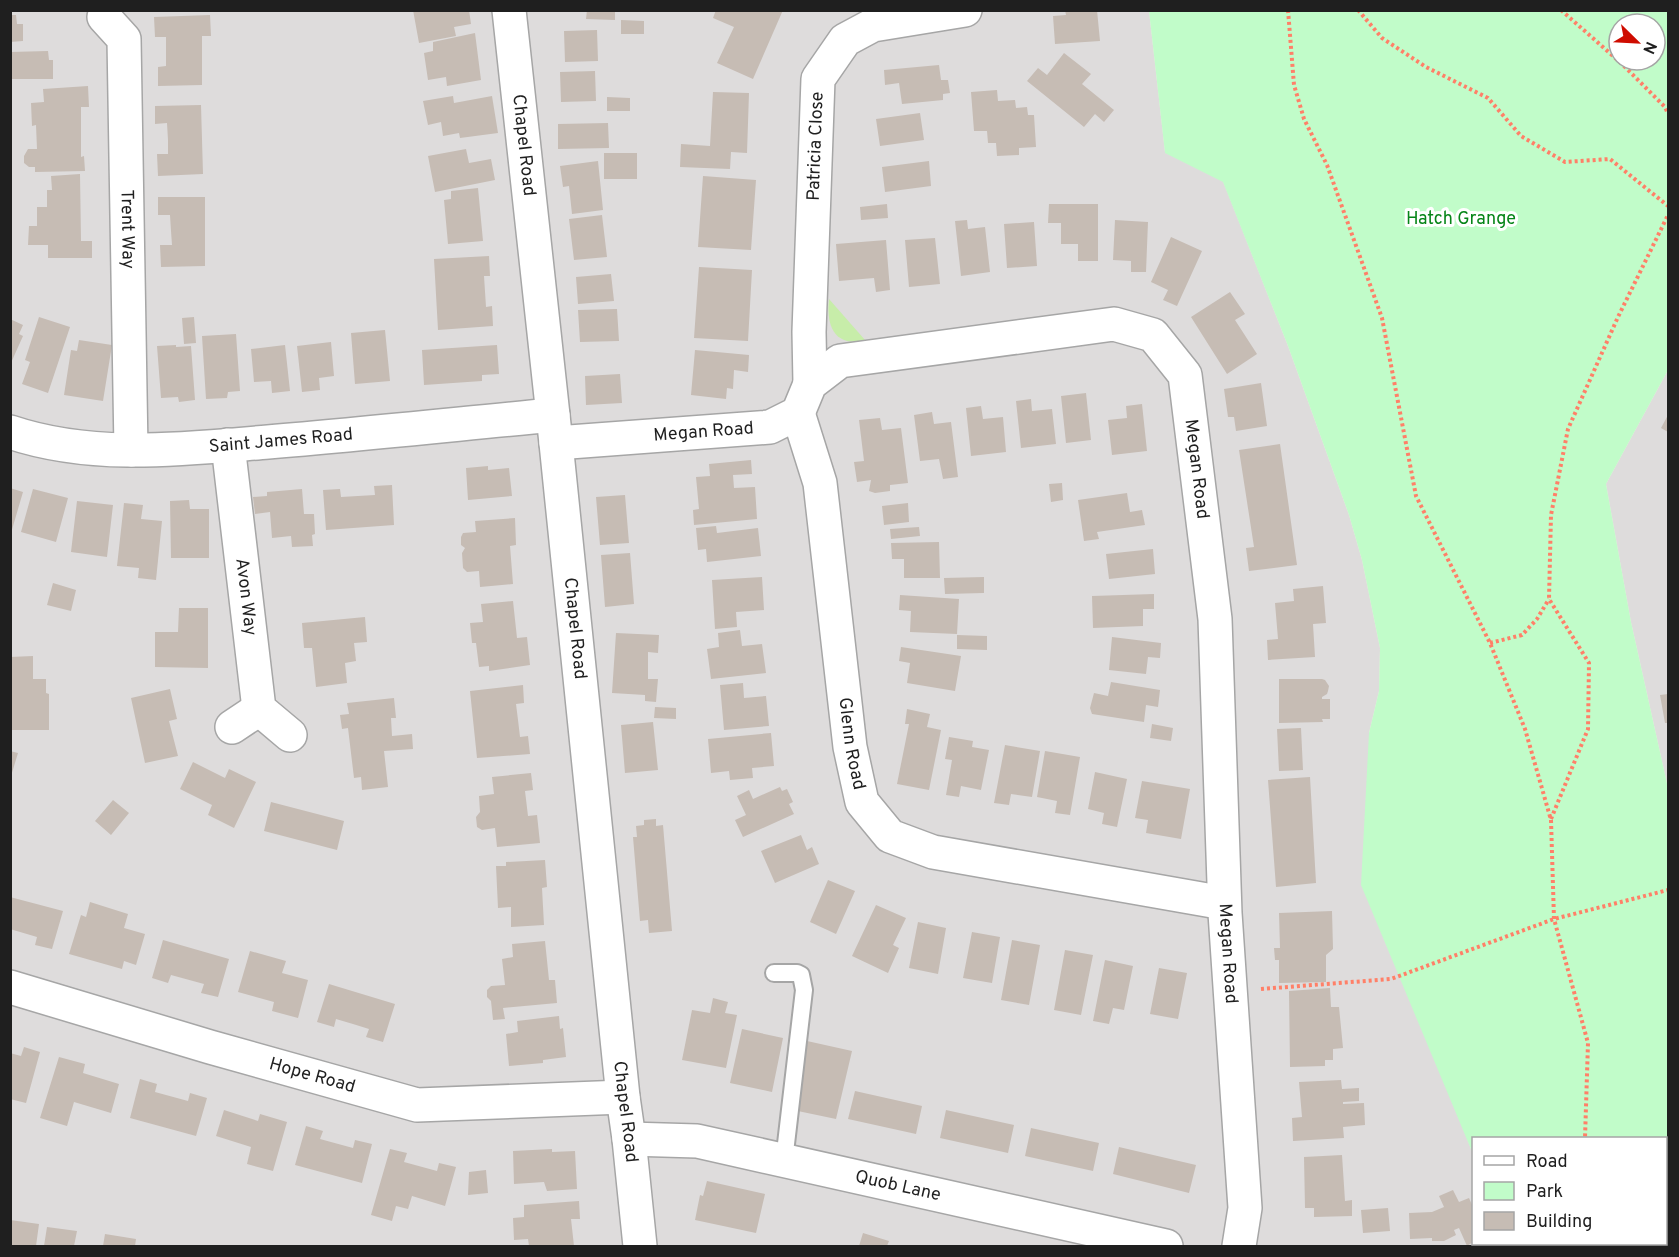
<svg xmlns="http://www.w3.org/2000/svg" width="1679" height="1257" font-family="Overpass,sans-serif">
<rect width="100%" height="100%" fill="#f1ede5"/>
<path fill="#dedcdc" d="M10,11H1149L1165,152L1223,181L1288,346L1349,515L1362,560L1380,648L1379,691L1369,733L1458,1115L1473,1154L1474,1244H1510L1511,1246H11Z
M1668,370V788L1631,622L1606,484Z"/>
<path fill="#c7eda9" d="M829,299L865,340C834,348 826,325 829,299Z"/>
<path fill="#c1fcc9" fill-rule="evenodd" d="M1149,11H1668V370L1606,484L1631,622L1668,788V1246H1511L1510,1244H1666V1138H1474L1473,1154L1361,885L1369,733L1379,691L1380,648L1362,560L1349,515L1288,346L1223,182L1165,153ZM1619,24H1655V60H1619Z"/>
<path fill="#c6bcb4" d="M413,10H469L471,24L454,27L456,36L419,43Z
M587,10H615V20L586,19Z
M716,10H783L753,79L717,63L734,27L713,18Z
M1065,10H1097L1100,41L1055,44L1053,16L1066,15Z
M10,15H16L17,24H23V41L10,42Z
M210,15L211,36H202V85L158,86V67L166,66V37H155L154,17Z
M621,20L644,21V34H621Z
M597,30L598,61L565,62L564,31Z
M475,33L481,80L447,86L446,77L428,80L424,53L433,51V42Z
M48,51L49,60H53V79H10V52Z
M1064,53L1091,74L1082,84L1114,110L1104,122L1095,114L1084,127L1027,81L1038,68L1047,75Z
M939,65L941,80H948L950,93L943,94V100L902,104L899,83L885,85L884,70Z
M595,71L596,101L561,102L560,72Z
M88,86L89,107H81V157L84,156L85,171L35,172V167H29L24,163V156L28,149H37L36,125L32,126L31,103L44,102L43,89Z
M997,90L998,101L1015,100L1016,108L1027,107L1028,115H1034L1036,147L1019,148V155L997,156L996,143H988L987,131H974L971,92Z
M713,92L749,93L747,153L731,152L730,169L680,167L681,144L710,146Z
M453,96L454,103L492,96L498,133L460,138L459,133L443,136L441,122L428,125L423,101Z
M607,97L630,98V111H607Z
M201,105L203,174L158,176L157,154H168V140L167,123L155,124V106Z
M920,113L924,140L880,146L876,119Z
M608,123L609,148L558,149V124Z
M466,149L469,163L491,159L495,180L435,192L428,156Z
M604,153H637V179H604Z
M598,161L603,210L572,214L569,186L563,187L560,166Z
M929,161L931,186L885,192L882,167Z
M80,174L81,241H92V258H48V245H28L29,226H37V207H47V190H52L51,176Z
M703,176L756,180L751,250L698,247Z
M478,188L483,241L448,244L444,200L451,199V191Z
M158,197H205V266L161,267L160,245H172L171,231L170,215H158Z
M887,204L888,218L861,220L860,207Z
M1049,204H1098V261H1078V244H1061V223H1048Z
M602,215L607,257L574,260L569,219Z
M967,220L968,229L985,227L990,272L961,276L955,221Z
M1115,220L1148,222L1146,272H1131V261L1113,260Z
M1034,222L1037,266L1007,268L1004,224Z
M1171,237L1202,251L1177,306L1163,300L1168,290L1151,282Z
M935,238L940,284L909,287L905,240Z
M886,240L890,290L876,292L874,278L839,281L836,244Z
M489,256L490,276H484L486,307L492,306L493,326L438,330L434,259Z
M699,267L752,270L748,341L694,338Z
M611,274L614,301L578,304L576,277Z
M1230,292L1245,314L1235,320L1257,354L1227,374L1191,317Z
M617,309L619,341L580,342L578,310Z
M39,317L70,327L48,393L22,384L30,362L25,360Z
M194,317L196,343L184,344L182,318Z
M10,319L23,325L19,334L23,336L10,365Z
M385,330L390,381L355,384L351,333Z
M236,334L240,391L228,392L227,398L206,399L202,336Z
M79,340L112,345L103,401L64,395L71,350L77,351Z
M331,342L334,376L319,378L320,390L302,392L297,346Z
M176,345V347L191,346L195,400L179,402L178,397L161,398L157,346Z
M285,345L290,391L272,393L271,381L254,382L251,349Z
M497,345L499,374L482,375V381L424,385L422,350Z
M695,350L749,355L748,372L734,370L733,389L727,388L726,399L691,395Z
M620,374L622,403L586,405L585,376Z
M1261,383L1267,426L1236,431L1234,417H1228L1224,389Z
M1086,393L1091,440L1066,443L1061,396Z
M1031,399L1032,411L1052,409L1056,444L1021,448L1016,401Z
M1142,404L1147,451L1112,455L1108,420L1127,418L1126,406Z
M981,406L983,419L1003,417L1006,452L971,456L966,408Z
M932,412L934,424L951,422L958,477L943,479L939,459L920,461L914,415Z
M1668,415V432L1661,428Z
M880,418L882,430L901,428L908,483L890,485V491L875,493L869,491L871,480L857,482L854,462L864,461L859,420Z
M1280,444L1297,565L1249,571L1246,548L1254,547L1239,450Z
M751,460L752,474L733,475L734,488L755,487L757,519L694,525L693,510L699,509L696,477L710,476L709,464Z
M488,466V470L509,468L512,496L468,500L466,468Z
M1062,483L1063,500L1051,502L1049,484Z
M392,485L394,525L326,530L323,490L340,489L341,497L375,495L374,486Z
M10,488L23,492L11,533H10Z
M33,489L68,498L56,542L21,532Z
M302,489L304,514H314L315,534L312,535L313,546L292,547L291,536L272,538L270,512L255,514L253,497L267,496V492Z
M1127,493L1130,512L1142,510L1145,525L1097,532L1099,539L1084,541L1078,500Z
M625,495L629,543L600,545L596,497Z
M189,500L190,509H209V558H171L170,501Z
M77,501L113,505L107,557L71,552Z
M124,503L143,505L141,519L162,521L156,580L138,578L139,568L117,566Z
M908,503L909,522L884,525L882,506Z
M515,518L516,545L510,546L513,584L480,587L479,571L467,572L463,568L462,553L465,548L461,545V537L463,533L476,532L475,521Z
M716,526L717,533L758,528L761,556L707,562L706,549L698,550L696,528Z
M919,527L920,536L891,539L890,529Z
M939,542L940,578H904V559H892L891,543Z
M1153,549L1155,574L1109,579L1106,554Z
M630,553L634,604L605,607L601,555Z
M762,577L764,610L736,612L737,627L715,629L712,580Z
M984,577V593L945,594L944,578Z
M53,583L76,590L71,611L47,605Z
M1323,586L1326,623L1313,624L1315,657L1268,660L1267,640L1278,639L1275,603L1294,601L1293,589Z
M1154,594V609H1143V626L1093,628L1092,596Z
M900,595L959,599L957,634L910,632L911,611L899,610Z
M513,601L517,638L527,637L530,665L489,671V666L479,667L476,643H472L470,623L483,622L481,604Z
M179,608H208V668L155,667V632H178Z
M365,617L367,642L354,643L356,661L345,663L347,683L316,687L312,648H304L302,623Z
M740,630L742,646L762,644L766,673L711,679L707,649L719,647L718,633Z
M616,633L659,635L658,653L648,652V679H658L656,702L645,701V695L612,693Z
M957,635L987,636V650L957,649Z
M1112,637L1161,643L1160,658L1148,657L1146,674L1109,670Z
M901,647L961,656L955,691L907,683L910,663L899,661Z
M33,656V679H46V693L49,694V730H10V657Z
M1279,679H1322L1325,680L1329,686L1328,691L1327,694L1322,697V699H1330V719H1322L1323,722L1279,723Z
M1111,682L1160,690L1158,707L1146,705L1144,722L1092,714L1090,708L1094,693L1108,696Z
M743,683L744,698L766,696L769,726L724,730L720,685Z
M523,685L524,703L516,704L518,720L520,737L528,736L530,754L477,758L470,691Z
M170,689L177,719L169,721L178,756L145,763L131,698Z
M1668,694V723H1665L1660,695Z
M394,698L396,718H391L392,736L412,734L413,749L384,751L388,787L362,790L361,777L354,778L348,728L342,729L340,715L349,714L347,703Z
M655,707L676,708V719L654,718Z
M907,709L930,714L927,727L941,730L929,790L897,784L909,724H905Z
M653,722L658,770L625,773L621,725Z
M1152,724L1173,728L1171,741L1150,738Z
M1301,728L1303,770L1279,771L1277,729Z
M771,733L774,766L752,768L753,778L730,780L729,771L711,773L708,739Z
M949,737L973,741L972,747L989,750L981,790L961,786L959,797L946,795L952,760L945,759Z
M1005,745L1040,751L1032,797L1011,794L1009,805L994,803Z
M10,751L18,753L11,776H10Z
M1045,751L1080,757L1070,815L1055,813L1057,801L1037,797Z
M193,762L225,778L229,769L256,782L234,828L208,815L212,805L180,789Z
M1095,772L1127,779L1117,827L1102,824L1104,813L1088,809Z
M531,773L533,790L525,791L528,816L537,815L540,843L497,847L495,828L482,830L477,827L476,817L480,812L479,796L494,794L492,777Z
M1310,777L1316,883L1276,887L1268,780Z
M1142,781L1190,789L1181,839L1146,833L1148,820L1135,818Z
M780,787L782,791L787,789L793,802L789,804L794,814L743,837L735,820L746,815L737,796L749,790L753,799Z
M113,800L129,813L111,835L95,821Z
M271,802L344,821L337,850L264,831Z
M656,819V826L663,825L672,931L649,933L648,920L640,921L633,837H637L636,826L644,825V820Z
M801,835L807,850L812,847L819,864L775,883L761,851Z
M545,860L547,887L542,888L544,925L511,927V907L498,908L496,866H506V862Z
M828,880L855,891L836,934L810,922Z
M10,897L63,911L52,949L35,945L37,937L10,929Z
M90,902L128,914L124,928L145,934L136,965L124,961L122,969L69,954L81,915L86,917Z
M876,905L906,918L893,945L899,948L888,973L852,956Z
M1332,911L1333,949L1326,955V982L1279,983V960H1275L1274,948H1280L1279,913Z
M918,922L946,928L938,974L909,968Z
M972,932L1000,937L992,983L963,978Z
M163,940L229,959L218,997L201,993L204,984L171,975L168,983L152,978Z
M1012,940L1040,945L1029,1005L1001,1000Z
M545,941L549,980H555L557,1003L503,1008L505,1019L493,1020L491,1001L487,997V990L491,986L505,985L502,959L513,957L512,944Z
M1065,950L1093,955L1081,1015L1054,1010Z
M250,951L286,961L282,973L308,980L298,1018L272,1011L274,1002L238,992Z
M1105,960L1133,966L1124,1010L1113,1008L1109,1024L1093,1021Z
M1159,968L1187,973L1178,1019L1150,1014Z
M329,984L395,1004L383,1042L366,1037L369,1029L353,1024L336,1019L334,1027L317,1022Z
M1330,988L1331,1007H1339L1343,1048L1333,1049V1060H1325V1066L1290,1067L1289,991Z
M713,998L728,1002L725,1013L737,1015L726,1068L682,1060L692,1010L710,1013Z
M559,1016L560,1029L563,1028L566,1057L543,1060V1063L509,1066L506,1034L518,1032L517,1021Z
M742,1029L783,1038L772,1092L730,1083Z
M807,1041L852,1051L836,1119L793,1110Z
M24,1047L40,1052L26,1103L10,1099V1053L21,1056Z
M59,1057L85,1064L83,1073L119,1084L111,1113L74,1102L67,1126L40,1118Z
M140,1079L157,1084L155,1092L188,1101L190,1093L207,1098L196,1136L130,1118Z
M1341,1080L1342,1089L1359,1088V1101L1343,1102V1104L1364,1103L1365,1125L1343,1127L1344,1138L1293,1141L1292,1118L1302,1117L1299,1082Z
M855,1091L922,1106L916,1134L848,1119Z
M224,1110L258,1121L260,1114L287,1122L273,1171L247,1164L251,1147L216,1136Z
M946,1110L1014,1125L1008,1153L940,1138Z
M306,1126L323,1131L320,1139L353,1148L355,1140L372,1144L362,1183L295,1165Z
M1031,1128L1099,1143L1093,1171L1025,1156Z
M1119,1147L1196,1165L1189,1193L1113,1174Z
M390,1149L407,1153L404,1162L437,1171L439,1163L456,1167L445,1206L412,1196L408,1209L396,1206L392,1221L371,1215Z
M552,1149V1152L575,1151L577,1189L547,1191L544,1182L514,1184L513,1151Z
M1342,1155L1345,1201L1352,1200V1216L1314,1217V1208H1305L1304,1157Z
M486,1170L488,1193L468,1195L469,1172Z
M707,1181L765,1194L756,1233L695,1220L700,1195L703,1196Z
M1453,1190L1459,1202L1469,1198L1473,1207V1242L1467,1246L1459,1228L1454,1230L1456,1235L1444,1241H1432V1238L1410,1239L1409,1213L1432,1212L1444,1207L1439,1196Z
M579,1201L580,1219H571L574,1246H529L528,1239L514,1240L513,1218L524,1217V1205Z
M1388,1208L1390,1231L1363,1233L1361,1210Z
M10,1220L39,1224L36,1246H10Z
M47,1227L77,1231L74,1246H44Z
M863,1233L889,1241L887,1246H859Z
M105,1234L136,1239L135,1246H103Z"/>
<g fill="none" stroke-linecap="round" stroke-linejoin="round">
<g stroke="#a6a6a6" stroke-width="20">
<path id="service" d="M774,973H797L801,975L804,990L784,1161"/>
</g>
<g stroke="#a6a6a6" stroke-width="36">
<g id="minor">
<path id="s1" d="M104,17L124,39L131,450"/>
<path id="s2" d="M810,384L809,332L818,79L845,40L873,25L965,10"/>
<path id="s3" d="M798,413L820,483L850,747L862,802L890,836L933,852L1224,903"/>
<path id="s4" d="M10,432C93,460 183,449 268,442C363,434 458,424 553,415"/>
<path id="s5" d="M556,443L770,427L798,413L810,384L840,361L1114,324L1153,335L1185,375L1215,619L1225,913L1245,1208L1239,1246"/>
<path id="s6" d="M228,445L259,709L290,735"/>
<path d="M232,727L259,709"/>
<path id="s7" d="M10,987L210,1047L417,1105L623,1097"/>
</g>
</g>
<g stroke="#a6a6a6" stroke-width="36">
<g id="tertiary">
<path id="s8" d="M509,10L556,443L623,1097L629,1139L640,1246"/>
<path id="s9" d="M629,1139L697,1141L1166,1246"/>
</g>
</g>
<path stroke="#ff8068" stroke-width="4" stroke-dasharray="3 3" stroke-linecap="butt" d="M1288,10L1294,85L1304,119L1327,165L1382,318L1416,496L1490,643L1525,729L1551,820L1554,919L1588,1043L1585,1138
M1358,10L1382,38L1426,67L1488,98L1521,136L1565,162L1610,159L1668,206
M1561,10L1621,63L1665,107L1668,114
M1490,643L1522,635L1537,619L1549,599
M1551,819L1588,729L1589,663L1549,599L1551,515L1568,429L1618,317L1668,215
M1261,989L1391,979L1554,919L1668,890
M1581,1246V1244"/>
<use href="#service" stroke="#fff" stroke-width="16"/>
<use href="#minor" stroke="#fff" stroke-width="33"/>
<use href="#tertiary" stroke="#fff" stroke-width="33"/>
</g>
<g text-anchor="middle" dominant-baseline="central" stroke-width="6" stroke-linejoin="round" paint-order="stroke">
<g font-size="18" fill="#1f1f1f" stroke="#fff">
<text stroke="none"><textPath href="#s8" startOffset="136">Chapel Road</textPath></text>
<text stroke="none"><textPath href="#s2" startOffset="238">Patricia Close</textPath></text>
<text stroke="none"><textPath href="#s1" startOffset="220">Trent Way</textPath></text>
<text stroke="none"><textPath href="#s5" startOffset="148">Megan Road</textPath></text>
<text stroke="none"><textPath href="#s4" startOffset="273">Saint James Road</textPath></text>
<text stroke="none"><textPath href="#s5" startOffset="778">Megan Road</textPath></text>
<text stroke="none"><textPath href="#s6" startOffset="153">Avon Way</textPath></text>
<text stroke="none"><textPath href="#s8" startOffset="622">Chapel Road</textPath></text>
<text stroke="none"><textPath href="#s3" startOffset="336">Glenn Road</textPath></text>
<text stroke="none"><textPath href="#s5" startOffset="1264">Megan Road</textPath></text>
<text stroke="none"><textPath href="#s7" startOffset="315">Hope Road</textPath></text>
<text stroke="none"><textPath href="#s8" startOffset="1108">Chapel Road</textPath></text>
<text stroke="none"><textPath href="#s9" startOffset="274">Quob Lane</textPath></text>
</g>
<g font-size="18" fill="#068518" stroke="#fff">
<text x="1461" y="219">Hatch Grange</text>
</g>
</g>
<rect width="1679" height="1257" fill="none" stroke="#1f1f1f" stroke-width="24"/>
<rect x="1472" y="1137" width="195" height="108" fill="#ffffff" stroke="#a5a5a5" stroke-width="1.5"/>
<rect x="1484" y="1156" width="30" height="9" fill="#ffffff" stroke="#a5a5a5" stroke-width="1.5"/>
<text x="1526" y="1167" font-size="18" fill="#1f1f1f">Road</text>
<rect x="1484" y="1182" width="30" height="18" fill="#c1fcc9" stroke="#a5a5a5" stroke-width="1.5"/>
<text x="1526" y="1197" font-size="18" fill="#1f1f1f">Park</text>
<rect x="1484" y="1212" width="30" height="18" fill="#c6bcb4" stroke="#a5a5a5" stroke-width="1.5"/>
<text x="1526" y="1227" font-size="18" fill="#1f1f1f">Building</text>
<g transform="translate(1637 42) rotate(114)"><circle r="28" fill="#ffffff" stroke="#a5a5a5" stroke-width="1.5"/>
<path d="M0-4.5L10 22L0 15L-10 22Z" fill="#cf0c00"/>
<text y="-9" font-size="16" font-weight="bold" text-anchor="middle" fill="#1f1f1f">N</text>
</g>
</svg>
